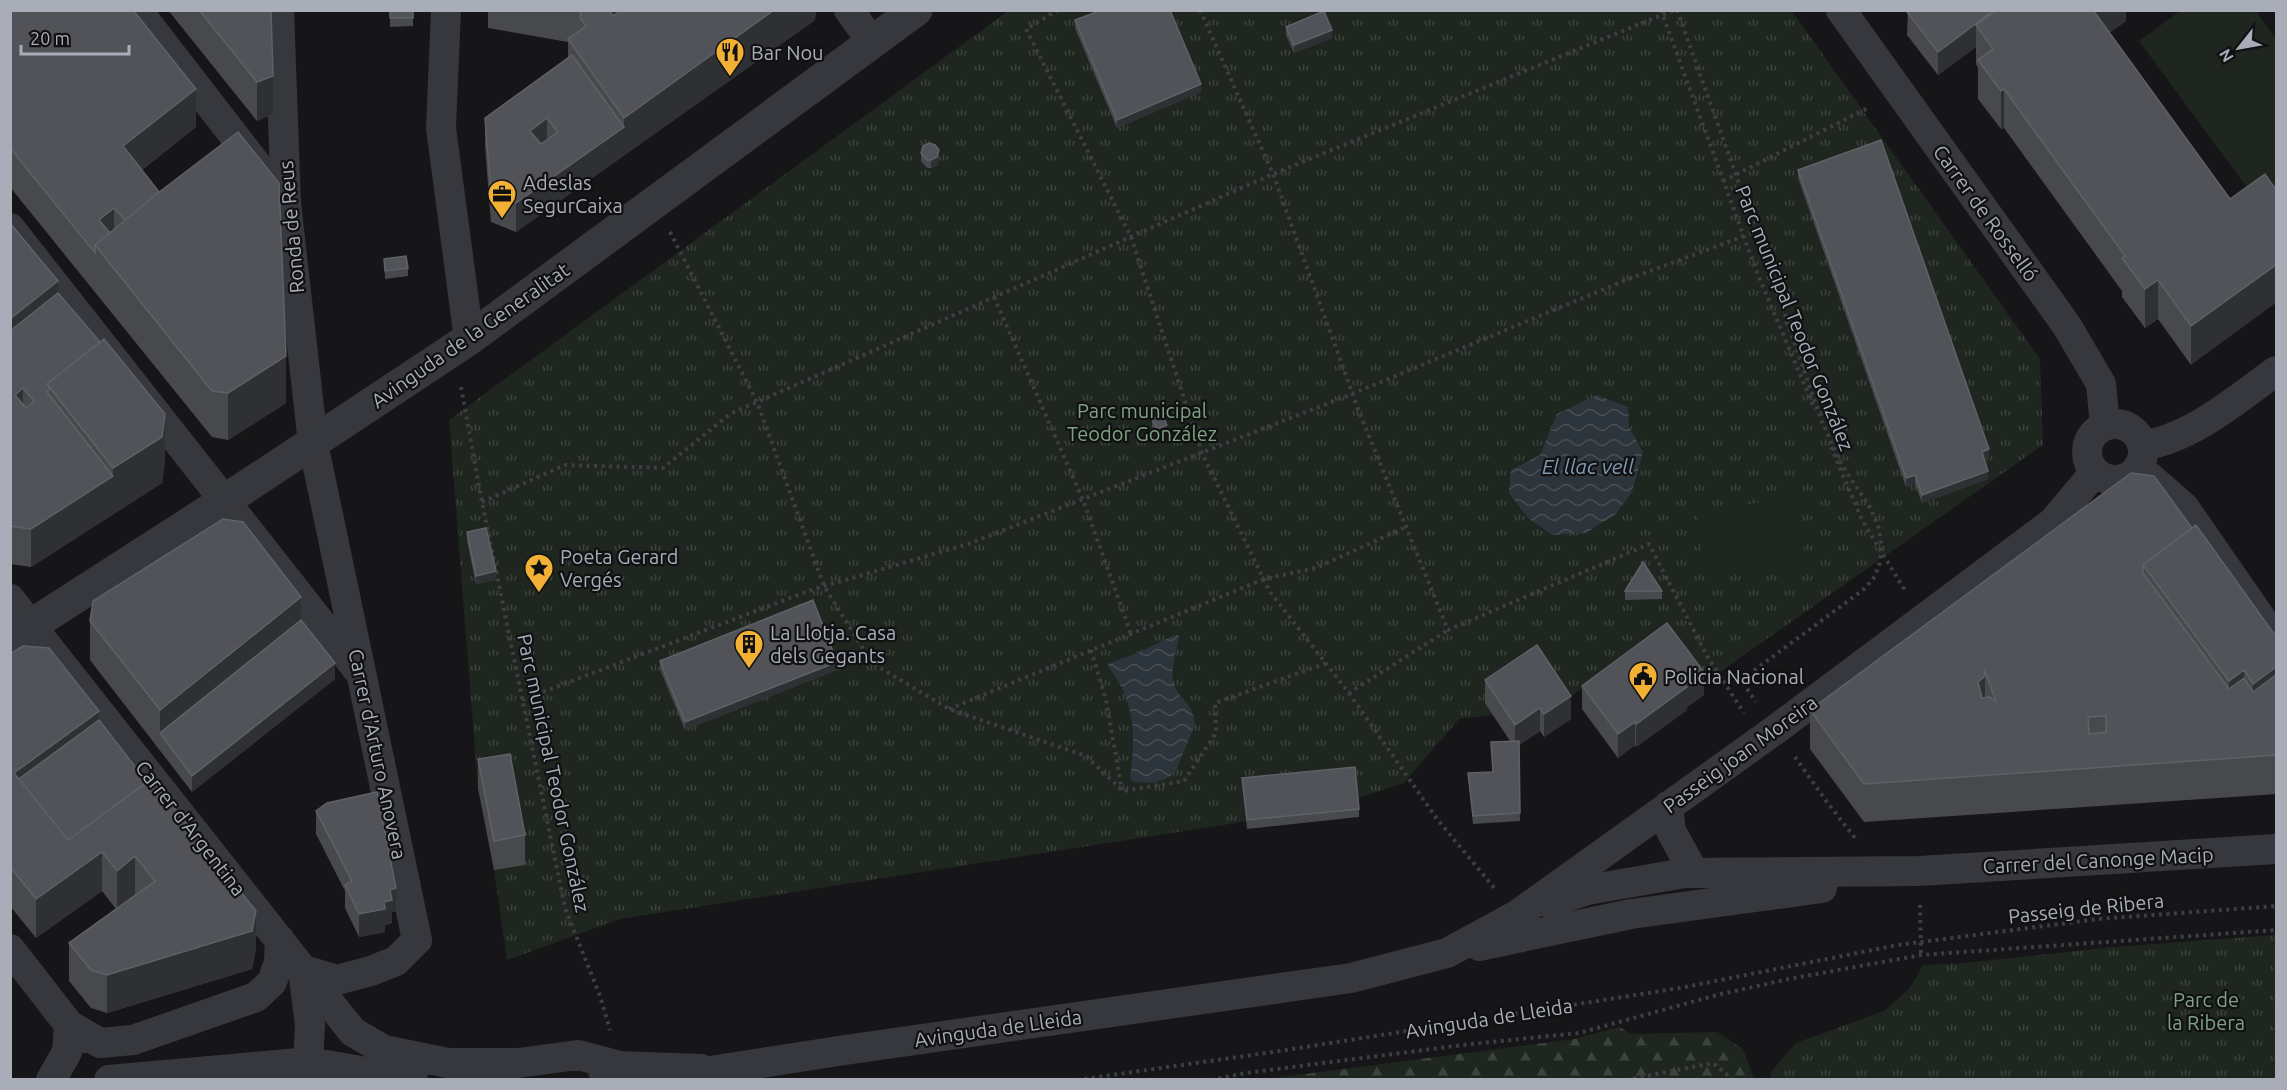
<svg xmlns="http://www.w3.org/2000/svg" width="2287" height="1090" font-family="Ubuntu,sans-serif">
<defs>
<pattern id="forest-firs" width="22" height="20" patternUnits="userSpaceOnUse" patternTransform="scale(1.5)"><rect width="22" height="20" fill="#1e261f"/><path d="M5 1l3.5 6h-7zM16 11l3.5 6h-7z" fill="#3c433d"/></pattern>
<pattern id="park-tufts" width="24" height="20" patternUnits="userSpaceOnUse" patternTransform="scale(1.5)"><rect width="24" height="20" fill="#1e261f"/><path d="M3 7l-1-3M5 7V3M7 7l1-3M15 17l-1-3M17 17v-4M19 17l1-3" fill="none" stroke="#3c433d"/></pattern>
<pattern id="water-waves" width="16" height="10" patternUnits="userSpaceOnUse" patternTransform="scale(1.5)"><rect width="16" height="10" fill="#2c353c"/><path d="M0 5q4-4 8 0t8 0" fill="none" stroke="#485056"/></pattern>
</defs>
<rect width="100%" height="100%" fill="#161618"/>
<path fill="url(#forest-firs)" d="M1619,1027L1632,1034L1717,1032L1743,1049L1754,1079H1266L1574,1039Z"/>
<path fill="url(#park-tufts)" d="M1791,10L2040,359L2043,445L1710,679L1668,624L1549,713H1508L1459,719L1404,783L1326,809L620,919L507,960L494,870L478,788L449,420L1008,11Z
M2276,935V1079H1770L1771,1072L1796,1043L1884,1011L1910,988L1923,965L1965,963L2114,947Z"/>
<path fill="#1e261f" d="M2180,11H2256L2276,39V204L2265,212L2139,41Z
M1795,496L1806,564L1754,572L1705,577L1696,514Z"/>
<path fill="url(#water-waves)" d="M1597,395L1628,407L1629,427L1643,452L1632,492L1616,514L1586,533L1553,535L1528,518L1509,493L1511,470L1540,455L1557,414Z
M1174,635H1178L1179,638C1176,651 1171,667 1173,681C1176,699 1197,704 1194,727L1176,771C1165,783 1147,785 1132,781L1130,777C1134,747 1136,722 1124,693C1120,682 1112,674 1108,664L1144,650Z"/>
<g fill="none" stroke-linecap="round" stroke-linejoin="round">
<path stroke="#3d3f44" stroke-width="4" stroke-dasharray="3 4.5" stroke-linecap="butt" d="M1058,10L1026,29L1131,237L1202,453L1270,592L1349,693L1448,630
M1200,10L1273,174L1358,409L1448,630L1649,544L1707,656L1744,713
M1661,10L1756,270L1815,410
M1677,10L1751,217L1822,422L1842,465L1871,509L1879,529L1882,548L1879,566L1873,579L1863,590L1741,680L1756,702
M1723,181L1870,107
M670,232L757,402L824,586L872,663L949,709L1086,756L1123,791L1184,781L1216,733L1215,703L1327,663
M994,297L1083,500L1131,634
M461,387L482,502L565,908L600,996L610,1030
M1831,447L1862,520L1906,592
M482,502L565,465L663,468L730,414L1273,174L1674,10
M1091,650L1106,700L1122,790
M1349,693L1437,819L1496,890
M522,700L811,590L968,544L1352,394L1626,280L1744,236
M949,709L1264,579L1316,568L1406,527
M1795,757L1827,802L1855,838
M1920,905L1921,955
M1077,1080L1280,1051L1680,988L1898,945L2098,919L2276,906
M1211,1080L1246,1073L1471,1044L1579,1033L1721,994L1789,979L1921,955L2276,930
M1626,1080L1713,1063L1733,1080
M2274,1080L2276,1079"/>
<path stroke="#37383d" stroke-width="30" d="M137,10L259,168
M279,10L286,203L313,443L417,940L396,961L371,971L337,980L303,970
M446,10L441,128L469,339
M849,10L872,42
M1841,10L2067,326L2101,384L2105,426
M10,228L357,669
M2087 452a28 28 0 1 1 56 0a28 28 0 1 1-56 0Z
M2142,446C2192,438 2236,400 2276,371
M2138,467L2184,507L2276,640
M10,599L303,970L310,1025L307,1080
M1668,806L1671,831L1694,873
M1549,903L1587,890L1685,873L1919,871L2276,849
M1479,946L1631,914L1822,888
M10,949L80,1039
M303,970L353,1032L384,1050L448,1063H518L578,1055L620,1066
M602,1069L620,1066L701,1069
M51,1080L67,1052L69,1025L100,1043L133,1040L256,997L272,982L279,962L280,940
M109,1080L309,1062L413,1080
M679,1080L716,1070L845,1050L1351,978L1447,953L1517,915L1775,730L2053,522L2095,472"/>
<path stroke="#37383d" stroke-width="33" d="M10,639L226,500L469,339L916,10"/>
</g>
<path fill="#47494d" d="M10,10L196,127L142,170L286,403L228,440L212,437L10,187Z
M168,10H271L273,114L257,121Z
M390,10H413V26L390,27Z
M488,10H619V12L621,10H816L815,20L516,232L491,222L485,147V118L568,58V42L488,28Z
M1908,10H2126V21L2109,33L2230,199L2191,365L2158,319L2145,328L2122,297V291L2004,128L2001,129L1978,99V68L1976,64V47L1938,75L1907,35Z
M1075,20L1201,92L1117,128L1075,28Z
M1286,27L1332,38L1294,53L1286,35Z
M921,153L939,159L937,165L931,168H927L921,161Z
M1798,170L1989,457L1984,459L1988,479L1922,503L1915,484L1906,487L1798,178Z
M10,223L58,293L165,460L162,483L31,567L10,564Z
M384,259L408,268V276L385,279Z
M1152,419L1167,433L1157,437L1152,427Z
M2192,528L2277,638V794L1864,822L1810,749V710Z
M467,532L496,580L476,584L467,541Z
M1625,591H1662V599L1625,600Z
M301,620L335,679L192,792L90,660V621Z
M10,654L99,720L256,949L252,969L107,1013L91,1008L69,981V943L116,909L102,891L36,938L10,906Z
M660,661L837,670L685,730L660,669Z
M1485,680L1571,719L1544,737L1540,731L1519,745L1520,821L1473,824L1468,773L1492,772L1510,741L1485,703Z
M1582,686L1704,695L1687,707V710L1636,747L1635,745L1618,758L1582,709Z
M478,759L525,835V865L494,870L478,788Z
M1242,778L1359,809V817L1247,829Z
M316,811L396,911L392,912V923L385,925V932L359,937L345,908V891L316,834Z"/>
<path fill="#2f3033" d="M582,10H619V21L586,26Z
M774,10H816L815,20L516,232V203L624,127V118Z
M1994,10H1997L1976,25V47L1938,75V52Z
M2091,10H2126V21L2091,46Z
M1332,30V38L1294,53V45Z
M273,76V114L257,121V82Z
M1201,84V92L1117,128V120Z
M196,89V127L123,185V146Z
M2004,89V128L2001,129V91Z
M547,118V147L530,160V131Z
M939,150V159L937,165L931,168V160Z
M114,208V247L99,220Z
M2277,264V302L2191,365V326Z
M2158,280V319L2145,328V289Z
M58,281V331L10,369V319Z
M286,356V403L228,440V393Z
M23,388V427L15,395Z
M165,414V460L162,483L31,567V529L113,476V468Z
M1167,425V433L1157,437V429Z
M1989,449V457L1982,460V452Z
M1988,471V479L1922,503V495Z
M1915,475V484L1906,487V478Z
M496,571V580L476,584V576Z
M301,597V636L160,733V710Z
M837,662V670L685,730V722Z
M335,663V679L192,792V776Z
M2277,666V713L2253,730V684Z
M2244,670V717L2229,727V681Z
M1985,671V709L1978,682Z
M1704,672V695L1687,707V710L1636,747V724L1685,685Z
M1571,696V719L1544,737V714Z
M1540,708V731L1515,748V725Z
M99,711V750L29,801L14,773Z
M1635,722V745L1618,758V734Z
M151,817L102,854V891L36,938V899Z
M135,856V895L117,910V871Z
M396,888V911L392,912V923L385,925V932L359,937V914L384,902L390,890Z
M256,911V949L252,969L107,1013V975Z"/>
<path fill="#525359" stroke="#5f6168" stroke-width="1.5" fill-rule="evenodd" d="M10,10H133L196,89L123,146L159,192L125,220L114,208L99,220L110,233L95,245V253L10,148Z
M199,10H271L273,76L257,82Z
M390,10H413V18H390Z
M581,10H609L613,16L621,10H774L624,118L568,39L586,26L580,18Z
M1102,10H1170L1201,84L1117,120L1075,20Z
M1908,10H1994L1938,52L1907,12Z
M1997,10H2093L2230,199L2265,174L2277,191V264L2191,326L2158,280L2145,289L2122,258L2125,256L2004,89L2001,91L1978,60L1993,49L1976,25Z
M1324,11L1332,30L1294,45L1286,27Z
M572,55L624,127L516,203L491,193L485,118ZM547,118L558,132L541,144L530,131Z
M238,132L279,183L286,356L228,393L212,391L95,245L158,193Z
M1881,140L1989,449L1982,452L1988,471L1922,495L1915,475L1906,478L1798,170Z
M929,143L935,145L939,150L937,157L931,160H927L921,153L923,146Z
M10,223L58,281L10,319Z
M406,256L408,268L385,271L384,259Z
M58,293L100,342L47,384L50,389L47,392L113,476L31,529L10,526V331ZM23,388L34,401L26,408L15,395Z
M104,339L165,414L162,437L113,468L47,384Z
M1162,414L1167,425L1157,429L1152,419Z
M2131,473L2154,476L2192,528L2143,565V573L2229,689L2244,678L2253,692L2277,674V755L1864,784L1810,710ZM1985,671L1996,702L1990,697L1982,698L1978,682L1984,677ZM2106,716V732L2089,734L2088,717Z
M223,519L243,522L247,527L301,597L160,710L90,621L93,601Z
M2196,525L2277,638V666L2253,684L2244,670L2229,681L2143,565Z
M486,528L496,571L476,576L467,532Z
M1643,562L1662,591H1625Z
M813,600L837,662L685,722L660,661Z
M301,620L335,663L192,776L160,733Z
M1667,623L1704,672L1685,685L1687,687L1636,724L1635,722L1618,734L1582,686Z
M1537,645L1571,696L1544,714L1540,708L1515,725L1485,680Z
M23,646L49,648L99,711L14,773L68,840L151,779L256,911L252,931L107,975L91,970L69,943L155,881L135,856L117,871L102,852L36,899L10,867V654Z
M99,720L147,782L68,840L19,779Z
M1519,741L1520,813L1473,816L1468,773L1493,772L1491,742Z
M510,754L525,835L494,841L478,759Z
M1355,767L1359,809L1247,820L1242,778Z
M377,792L396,888L390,890L392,900L384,902L385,909L359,914L345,885L352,881L316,811L327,803Z"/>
<defs>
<g id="restaurant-pin" transform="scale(1.5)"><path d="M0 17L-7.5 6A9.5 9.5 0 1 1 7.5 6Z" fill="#f2b134" stroke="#111113"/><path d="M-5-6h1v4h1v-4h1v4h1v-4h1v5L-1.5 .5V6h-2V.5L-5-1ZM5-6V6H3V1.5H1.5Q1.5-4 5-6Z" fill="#111"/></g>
<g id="office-pin" transform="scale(1.5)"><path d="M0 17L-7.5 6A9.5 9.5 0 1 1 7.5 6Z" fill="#f2b134" stroke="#111113"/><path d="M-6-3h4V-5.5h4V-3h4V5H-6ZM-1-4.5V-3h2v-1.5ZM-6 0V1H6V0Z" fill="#111"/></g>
<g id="sight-pin" transform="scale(1.5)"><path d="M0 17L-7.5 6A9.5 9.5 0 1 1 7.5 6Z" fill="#f2b134" stroke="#111113"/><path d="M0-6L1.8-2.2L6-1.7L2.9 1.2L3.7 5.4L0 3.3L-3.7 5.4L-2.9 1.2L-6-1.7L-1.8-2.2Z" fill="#111"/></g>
<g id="building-pin" transform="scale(1.5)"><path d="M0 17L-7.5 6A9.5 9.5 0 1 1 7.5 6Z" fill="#f2b134" stroke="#111113"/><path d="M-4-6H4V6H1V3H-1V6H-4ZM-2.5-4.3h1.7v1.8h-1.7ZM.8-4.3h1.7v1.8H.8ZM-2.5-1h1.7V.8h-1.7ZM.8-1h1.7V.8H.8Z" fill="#111"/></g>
<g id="civic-pin" transform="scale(1.5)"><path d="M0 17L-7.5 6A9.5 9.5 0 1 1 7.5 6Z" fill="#f2b134" stroke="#111113"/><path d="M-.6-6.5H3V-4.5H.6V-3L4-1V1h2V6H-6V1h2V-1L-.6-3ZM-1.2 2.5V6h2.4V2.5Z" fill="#111"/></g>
</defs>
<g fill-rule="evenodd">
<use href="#restaurant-pin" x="730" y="52"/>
<use href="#office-pin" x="502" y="194"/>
<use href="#sight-pin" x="539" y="568"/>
<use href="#building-pin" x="749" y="644"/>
<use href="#civic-pin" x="1643" y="676"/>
</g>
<g text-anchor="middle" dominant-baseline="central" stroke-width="4.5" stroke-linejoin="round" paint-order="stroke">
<g font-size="20" fill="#a8adb8" stroke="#111113" text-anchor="start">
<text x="751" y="52">Bar Nou</text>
<text x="523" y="182">Adeslas<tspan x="523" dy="23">SegurCaixa</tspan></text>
<text x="560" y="556">Poeta Gerard<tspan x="560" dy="23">Vergés</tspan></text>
<text x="770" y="632">La Llotja. Casa<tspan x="770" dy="23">dels Gegants</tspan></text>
<text x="1664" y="676">Policia Nacional</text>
</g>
<g font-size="20" fill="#a8adb8" stroke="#111113">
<text transform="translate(1986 213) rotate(54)">Carrer de Rosselló</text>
<text transform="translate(291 227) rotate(-95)">Ronda de Reus</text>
<text transform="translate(1795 318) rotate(68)">Parc municipal Teodor González</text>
<text transform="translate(470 335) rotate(-35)">Avinguda de la Generalitat</text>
<text transform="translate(378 754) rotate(78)">Carrer d'Arturo Anovera</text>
<text transform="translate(1740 754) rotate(-36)">Passeig joan Moreira</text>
<text transform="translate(554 773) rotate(78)">Parc municipal Teodor González</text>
<text transform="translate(191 828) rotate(52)">Carrer d'Argentina</text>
<text transform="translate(2098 860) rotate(-3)">Carrer del Canonge Macip</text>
<text transform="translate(2086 908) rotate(-6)">Passeig de Ribera</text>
<text transform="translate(1489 1018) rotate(-9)">Avinguda de Lleida</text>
<text transform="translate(998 1028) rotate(-8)">Avinguda de Lleida</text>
</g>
<g font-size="20" fill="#7fa381" stroke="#111113">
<text x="1142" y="410">Parc municipal<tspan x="1142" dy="23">Teodor González</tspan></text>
<text x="2206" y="999">Parc de<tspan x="2206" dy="23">la Ribera</tspan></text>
</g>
<g font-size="21" font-style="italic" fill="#7f9bb3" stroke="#111113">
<text x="1588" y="466">El llac vell</text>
</g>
</g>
<rect width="2287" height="1090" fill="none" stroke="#a8adb8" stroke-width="24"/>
<g transform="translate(2239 48) rotate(239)" stroke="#111113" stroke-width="4.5" paint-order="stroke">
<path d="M0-4.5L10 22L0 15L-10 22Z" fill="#a8adb8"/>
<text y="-9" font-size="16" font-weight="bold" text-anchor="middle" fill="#a8adb8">N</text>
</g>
<path d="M21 45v9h108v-9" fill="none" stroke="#a8adb8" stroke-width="3"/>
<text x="30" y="45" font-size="18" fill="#a8adb8" stroke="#111113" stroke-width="4.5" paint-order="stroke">20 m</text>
</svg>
